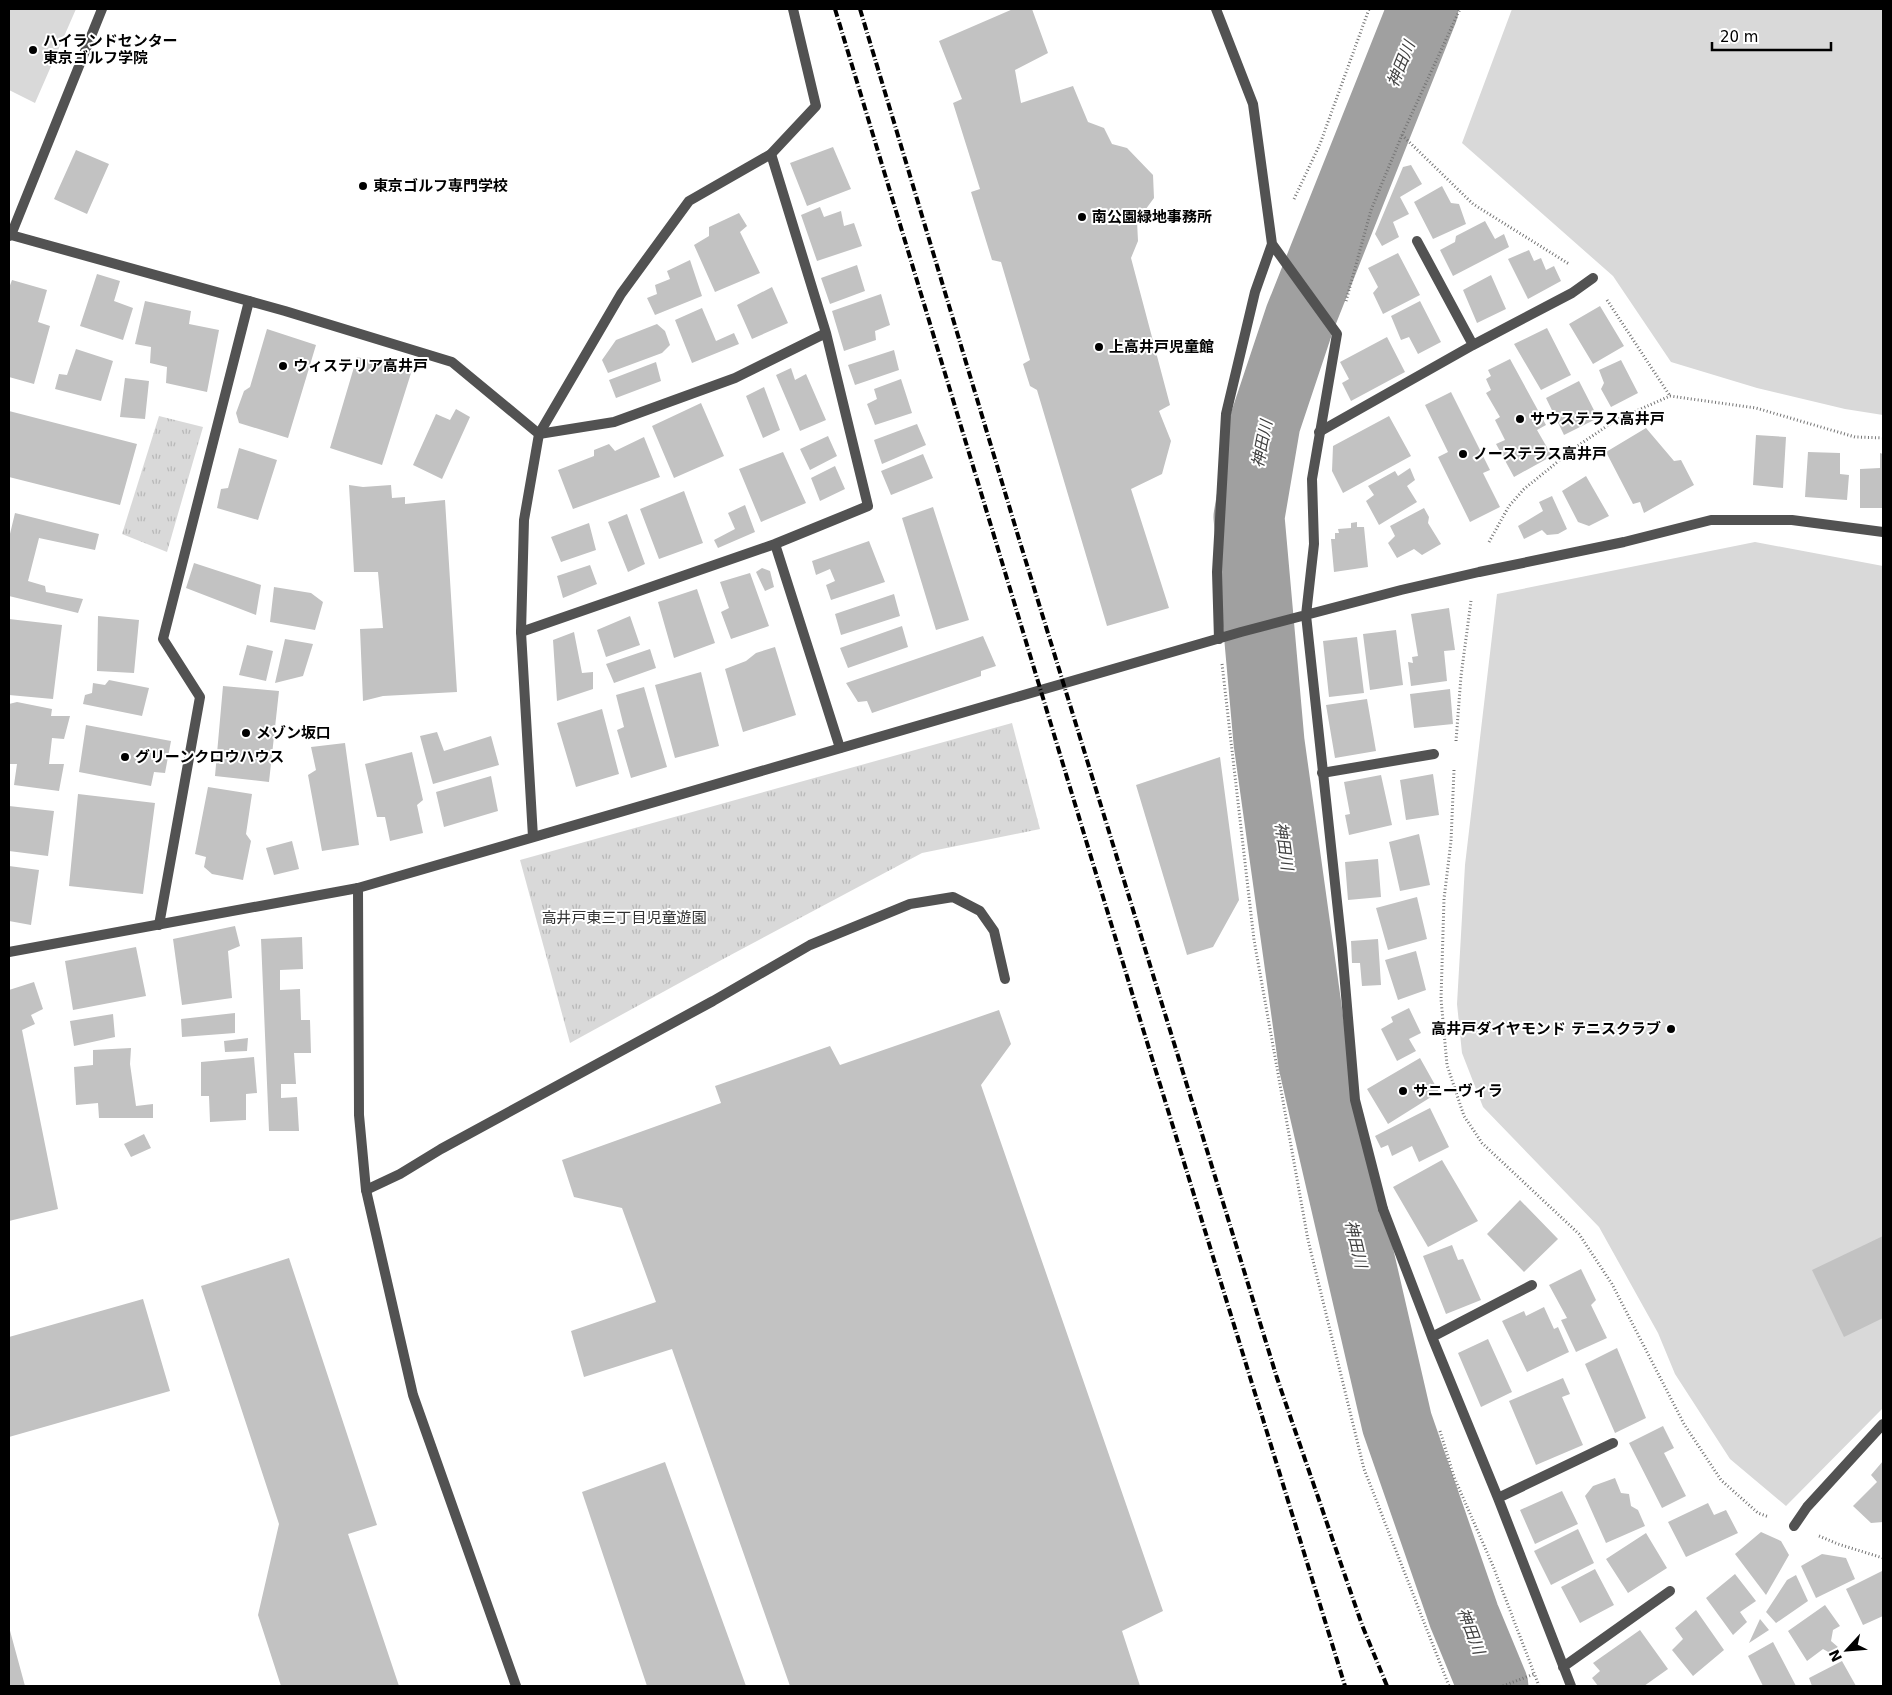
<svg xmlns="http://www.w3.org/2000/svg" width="1892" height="1695" font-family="'DejaVu Sans','Noto Sans JP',sans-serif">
<defs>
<pattern id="grass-tufts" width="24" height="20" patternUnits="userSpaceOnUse" patternTransform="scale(1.25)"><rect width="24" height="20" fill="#d9d9d9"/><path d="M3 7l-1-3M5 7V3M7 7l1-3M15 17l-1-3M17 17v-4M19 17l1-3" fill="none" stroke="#b8b8b8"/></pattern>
</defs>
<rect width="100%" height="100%" fill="#fff"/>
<path fill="url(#grass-tufts)" d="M159,416L203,427L167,552L122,534Z
M1012,723L1040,829L922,853L725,958L570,1043L520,860Z"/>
<path fill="#d9d9d9" d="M9,9H76L35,103L9,90Z
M1512,9H1883V415L1845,409L1757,388L1671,362L1613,276L1462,143Z
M1755,542L1883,566V1408L1786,1506L1730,1459L1675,1374L1658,1333L1599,1227L1483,1107L1462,1053L1457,1004L1465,865L1497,594Z"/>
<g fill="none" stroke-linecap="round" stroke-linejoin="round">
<path stroke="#a0a0a0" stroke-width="71" d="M1423,9L1300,318L1265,423L1249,517L1269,742L1314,1064L1397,1423L1464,1616L1493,1686"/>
</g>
<path fill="#c2c2c2" d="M1013,9H1032L1048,53L1015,70L1021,103L1073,86L1088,122L1104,128L1112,144L1127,148L1153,175L1154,198L1137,221L1138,241L1131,258L1170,405L1159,411L1171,441L1162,474L1131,489L1169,608L1107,626L1037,390L1030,386L1023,364L1030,360L1001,262L992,260L971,192L980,189L953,103L962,99L939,41Z
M833,147L851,189L807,206L790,163Z
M76,150L109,164L87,214L54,199Z
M1411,165L1422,184L1400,197L1409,214L1393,222L1399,237L1382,246L1375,234L1403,167Z
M1442,186L1451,203L1459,204L1466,224L1433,239L1414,202Z
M820,207L824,217L841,211L844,226L854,223L862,246L817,261L801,215Z
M739,213L747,226L740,232L760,273L715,292L694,245L709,236V227Z
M1485,221L1495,239L1504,234L1509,247L1453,276L1440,250L1455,242L1456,236Z
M1529,250L1534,261L1541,258L1546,270L1554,266L1561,281L1528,299L1508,259Z
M1398,253L1420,295L1383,314L1373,293L1378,287L1368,268Z
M690,260L702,296L655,315L647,298L657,294L655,285L670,279L667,271Z
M857,265L865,291L830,304L821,278Z
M97,274L120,281L114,301L133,308L123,340L80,326Z
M1491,275L1506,309L1477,323L1463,290Z
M12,280L47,290L38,322L50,326L34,384L9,377V288Z
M772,287L788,323L752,339L737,305Z
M881,294L890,325L875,331L876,340L844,351L832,311Z
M145,301L191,311L189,324L219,330L207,392L166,383L167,367L150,363L151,347L135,344Z
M1420,301L1441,342L1418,354L1409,337L1401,340L1391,316Z
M1600,306L1624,346L1593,364L1569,324Z
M702,308L716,341L734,333L739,344L692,363L675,320Z
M657,324L665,331L670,345L662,353L608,373L602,360L616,340Z
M1547,328L1571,375L1541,390L1514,344Z
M267,329L316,345L288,438L239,423L236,413L244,391L250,387Z
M1387,337L1405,372L1351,401L1342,383L1349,379L1340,362Z
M76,349L113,361L101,401L55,389L59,374L67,375Z
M894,350L899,370L855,385L848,365Z
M357,357L412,370L382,465L330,448Z
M1510,359L1546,425L1537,430L1552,456L1514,477L1496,444L1505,440L1495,420L1500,417L1486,393L1491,390L1486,379L1491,376L1488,370Z
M1621,360L1638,393L1611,407L1601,389L1604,383L1599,370Z
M656,362L661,381L616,398L609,380Z
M791,368L795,380L806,374L826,420L800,431L776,375Z
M125,378L149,381L145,419L120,417Z
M901,379L912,413L875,425L867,404L877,399L874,389Z
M1579,381L1598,418L1564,435L1546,398Z
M764,387L780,430L763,438L746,396Z
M1451,392L1490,470L1483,473L1500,507L1470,522L1438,457L1448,452L1425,405Z
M701,403L724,456L674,478L652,426Z
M456,409L470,417L442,479L413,465L436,414L450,420Z
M9,411L137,444L120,505L9,477Z
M1389,416L1411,456L1343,493L1332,471L1333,446Z
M917,424L926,445L882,464L874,440Z
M1646,428L1674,461L1681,460L1694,485L1644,513L1640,502L1633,504L1606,452Z
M1756,435L1786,437L1783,488L1753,485Z
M828,436L837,456L810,470L800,449Z
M644,437L660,477L573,509L558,470L594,456V450L609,444L615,451Z
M239,448L277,460L258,520L217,508L221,489L228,488Z
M783,452L806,503L761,522L739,469Z
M1808,452L1840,453V474L1849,475L1847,500L1805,497Z
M1880,453L1883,454V508H1860V469L1880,468Z
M923,454L933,478L891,495L881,471Z
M835,466L845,489L820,501L811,478Z
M1410,468L1415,480L1407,486L1417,502L1379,525L1366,501L1374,495L1368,486L1395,471L1398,476Z
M1586,476L1609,516L1589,526L1578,522L1562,491Z
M349,485L363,487L391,485L392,498L405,497V504L445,500L457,692L383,696L363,701L360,629L383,628L378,572H354Z
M684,491L703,543L659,559L640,509Z
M1552,496L1567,529L1558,534L1547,535L1542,530L1524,539L1518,526L1543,511L1539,502Z
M745,505L755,532L718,548L714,540L735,529L728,513Z
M933,507L969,620L936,630L902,518Z
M1424,508L1429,517L1428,523L1441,544L1422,555L1414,549L1397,558L1388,543L1395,536L1390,526Z
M15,513L99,534L95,550L39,538L28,581L45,586L46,592L83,599L78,613L9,596V538Z
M627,514L645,564L628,572L608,522Z
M1357,522V527H1364L1368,567L1334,572L1331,539H1335V533H1339L1338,529L1351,528V523Z
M589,523L596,550L561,562L551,537Z
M869,541L885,582L831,600L826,585L835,581L830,569L816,575L812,561Z
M194,563L261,585L256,615L186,588Z
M590,565L597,584L563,598L557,576Z
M762,568L770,571L774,587L765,591L756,572Z
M750,573L769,626L731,639L721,612L729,608L720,582Z
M274,587L311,593L323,602L315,630L270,622Z
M697,589L715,643L674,658L658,602Z
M894,594L900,616L841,635L835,614Z
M1449,608L1455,650L1444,651L1447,681L1411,686L1408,662L1413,663L1412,657L1418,656L1411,614Z
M98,616L139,620L134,673L97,671Z
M630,616L640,645L606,657L597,630Z
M9,619L62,625L53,699L9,695Z
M902,626L908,647L848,668L840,648Z
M1396,630L1403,685L1370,690L1363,634Z
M574,632L582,673L593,672V689L557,701L553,640Z
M983,636L996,666L981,671V676L872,713L867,701L858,702L846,683Z
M1357,637L1364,693L1329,697L1323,641Z
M285,639L313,644L303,676L275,683Z
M247,645L273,651L266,681L239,675Z
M775,647L796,715L743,732L725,669L746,661L756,653Z
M650,649L656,668L614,683L606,664Z
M701,672L719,746L675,758L655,685Z
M109,680L149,688L142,716L83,704L85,695L92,693L93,683L105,685Z
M223,686L279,691L269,782L215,776Z
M644,687L667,767L631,778L617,730L624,727L616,695Z
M1450,689L1453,724L1414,728L1410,694Z
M1367,699L1376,751L1335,758L1326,705Z
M17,702L52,709L51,716H70L64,739L52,738L49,764H64L59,791L14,785L17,764H9V704Z
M602,709L619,774L576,787L557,723Z
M86,725L171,741L165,773L154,772L151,786L79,772Z
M437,732L444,751L491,736L499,765L433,784L420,736Z
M345,743L359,845L322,851L308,775L316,770L311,747Z
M412,752L423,800L417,805L423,833L390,841L385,817H377L365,764Z
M1220,757L1239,900L1213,947L1187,955L1136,785Z
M1433,774L1439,815L1406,820L1400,780Z
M1381,775L1392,825L1349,835L1345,815L1350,814L1344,782Z
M491,776L498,811L444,827L436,792Z
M208,787L252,794L246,834L251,841L243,880L212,874L204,867L206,857L195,854Z
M78,794L155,803L143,894L69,886Z
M9,806L54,811L48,856L9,851Z
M1419,834L1430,885L1400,891L1389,842Z
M292,841L299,869L274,875L266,848Z
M1378,859L1381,897L1348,900L1345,862Z
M9,866L39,870L31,925L9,921Z
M1417,897L1427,939L1388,950L1376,908Z
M235,926L240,946L228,951L232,998L182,1005L173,939Z
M302,937L303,969L280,970V990L300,989L301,1020H310L311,1053H294L296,1084H281V1098L297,1097L299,1131H269L261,939Z
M1378,939L1381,985L1362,986L1360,963H1352L1351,941Z
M136,947L146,996L73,1010L65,961Z
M1416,951L1426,990L1398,1000L1385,960Z
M34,982L43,1009L31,1015L35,1024L22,1030L58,1209L9,1221V990Z
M1409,1008L1421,1033L1409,1039L1416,1051L1397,1061L1381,1029L1393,1022L1391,1017Z
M999,1010L1011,1044L981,1085L1163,1611L1122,1631L1140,1686H790L672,1349L584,1377L571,1331L656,1302L622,1208L574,1197L562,1160L721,1103L715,1086L830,1046L840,1065Z
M235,1013V1033L182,1037L181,1019Z
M113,1014L115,1037L74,1046L70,1021Z
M248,1038L247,1051L225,1052L224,1041Z
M131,1048L130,1064L136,1106L153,1104V1118H99L98,1103L76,1105L74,1067L93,1065V1050Z
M254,1057L257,1093L246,1094V1120L210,1122L209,1096H201V1062Z
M1420,1058L1439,1092L1388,1124L1367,1089Z
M1430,1108L1449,1147L1419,1162L1412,1146L1392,1156L1388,1145L1381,1148L1375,1136Z
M144,1134L151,1148L131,1157L124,1144Z
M1442,1160L1478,1221L1428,1247L1393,1187Z
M1520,1200L1558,1239L1524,1272L1487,1234Z
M1883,1236V1318L1844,1337L1812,1270Z
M1452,1245L1458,1260L1463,1259L1481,1300L1446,1314L1423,1256Z
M289,1258L377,1525L348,1534L399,1686H281L258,1615L279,1524L201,1286Z
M1581,1269L1596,1300L1591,1305L1607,1338L1576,1352L1561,1320L1567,1318L1549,1285Z
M143,1299L170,1391L9,1437V1337Z
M1544,1307L1554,1329L1558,1327L1569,1352L1527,1372L1502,1321L1524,1311L1526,1316Z
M1488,1339L1512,1392L1481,1407L1458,1353Z
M1617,1348L1646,1418L1615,1433L1585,1364Z
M1563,1378L1570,1394L1562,1397L1583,1445L1536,1465L1509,1401Z
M1663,1426L1674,1448L1664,1453L1686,1496L1662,1508L1629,1443Z
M1883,1461V1522L1871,1523L1853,1506L1877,1482L1871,1475Z
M665,1462L746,1686H647L582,1492Z
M1615,1478L1621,1493L1629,1494L1631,1506L1638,1510L1645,1526L1606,1543L1585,1496L1593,1486Z
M1562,1491L1578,1524L1535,1544L1520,1510Z
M1708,1503L1714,1515L1726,1510L1738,1533L1686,1557L1668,1522Z
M1578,1529L1594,1563L1551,1585L1534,1551Z
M1761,1532L1781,1541L1789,1555L1766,1595L1735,1554Z
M1646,1533L1667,1568L1628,1593L1606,1559Z
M1822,1554L1846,1558L1855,1579L1816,1598L1801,1566Z
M1595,1569L1614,1605L1580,1623L1561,1587Z
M1882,1571L1883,1616L1863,1625L1846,1589Z
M1735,1574L1756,1601L1740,1612L1747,1622L1733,1635L1706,1598Z
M1796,1575L1808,1601L1776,1623L1766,1612L1787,1580Z
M1825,1605L1840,1626L1833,1630L1831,1641L1838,1647L1830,1653L1823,1649L1807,1661L1788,1631Z
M1696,1610L1724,1650L1693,1676L1672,1650L1683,1639L1675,1628Z
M1760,1619L1769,1630L1749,1643Z
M9,1627L25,1686H9Z
M1640,1630L1668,1669L1644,1686H1598L1592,1678L1600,1671L1593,1663Z
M1773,1642L1796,1686H1763L1748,1656Z
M1842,1661L1856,1686H1812L1809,1678Z"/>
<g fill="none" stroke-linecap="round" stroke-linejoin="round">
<path stroke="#747474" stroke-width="3" stroke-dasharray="1 2.5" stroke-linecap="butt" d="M1402,135L1473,204L1569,264
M1294,199L1320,144L1369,9
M1607,300L1670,396
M1346,301L1371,210L1402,135L1460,9
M1489,542L1509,506L1524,489L1576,447L1616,420L1670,396L1756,408L1855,437L1883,438
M1222,664L1254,940L1308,1240L1364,1469L1449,1686
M1456,741L1461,676L1471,601
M1454,770L1451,841L1444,899L1441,999L1447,1065L1464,1116L1482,1143L1579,1234L1612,1284L1684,1424L1721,1480L1758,1513L1769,1517
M1440,1431L1454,1477L1493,1566L1539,1686
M1819,1536L1838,1544L1883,1558
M1503,1686L1534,1674"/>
<path stroke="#525252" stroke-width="10" d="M1417,241L1473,345
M1319,432L1473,345L1572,293L1593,278
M539,434L614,422L735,378L826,333
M775,544L840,748
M521,632L775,544L868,506L826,333L771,154
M1322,773L1434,754
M159,925L200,697L163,639L249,301
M366,1190L400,1174L441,1149L713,1001L810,945L910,904L953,897L980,911L994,931L1005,979
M1383,1209L1432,1337L1498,1498L1571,1686
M1432,1337L1532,1285
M1498,1498L1613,1443
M1794,1526L1807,1507L1883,1424
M1563,1667L1670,1591"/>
<path stroke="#525252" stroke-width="10" d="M1216,9L1253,104L1272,244L1255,292L1226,414L1217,572L1219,639
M11,235L285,311L452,362L539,434
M9,236L11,235L102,9
M1272,244L1337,334L1312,479L1314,544L1306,615L1342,948L1355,1100L1383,1209
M533,837L521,632L524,520L539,434L621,294L689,201L771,154L816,106L793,9
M9,952L358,888L1241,632L1401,590L1479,572L1624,542L1711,520H1792L1883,532"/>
<path stroke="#525252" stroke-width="10" d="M358,888L359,1115L366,1190L413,1395L516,1686"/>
<path stroke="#000" stroke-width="4" stroke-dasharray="8 2.5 1 2.5" stroke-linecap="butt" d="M835,9L1139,1016L1345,1686
M860,9L1019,539L1277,1378L1362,1625L1387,1686"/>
</g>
<g fill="#000" stroke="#fff" stroke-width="2">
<circle cx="33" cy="50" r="5"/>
<circle cx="363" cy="186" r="5"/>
<circle cx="1082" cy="217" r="5"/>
<circle cx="1099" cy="347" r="5"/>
<circle cx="283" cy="366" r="5"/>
<circle cx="1520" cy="419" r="5"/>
<circle cx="1463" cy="454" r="5"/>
<circle cx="246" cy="733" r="5"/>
<circle cx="125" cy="757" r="5"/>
<circle cx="1671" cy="1029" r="5"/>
<circle cx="1403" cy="1091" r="5"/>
</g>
<g text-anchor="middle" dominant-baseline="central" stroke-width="4" stroke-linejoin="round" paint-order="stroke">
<g font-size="15" font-weight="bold" fill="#000" stroke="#fff" text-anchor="start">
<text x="43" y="41">ハイランドセンター<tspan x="43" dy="17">東京ゴルフ学院</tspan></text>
<text x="373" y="186">東京ゴルフ専門学校</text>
<text x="1092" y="217">南公園緑地事務所</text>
<text x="1109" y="347">上高井戸児童館</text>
<text x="293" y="366">ウィステリア高井戸</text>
<text x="1530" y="419">サウステラス高井戸</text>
<text x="1473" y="454">ノーステラス高井戸</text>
<text x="256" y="733">メゾン坂口</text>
<text x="135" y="757">グリーンクロウハウス</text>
<text x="1661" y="1029" text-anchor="end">高井戸ダイヤモンド テニスクラブ</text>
<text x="1413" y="1091">サニーヴィラ</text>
</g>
<g font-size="15" fill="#303030" stroke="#fff">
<text x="624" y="918">高井戸東三丁目児童遊園</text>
</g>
<g font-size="16" font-style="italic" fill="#414141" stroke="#fff">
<text transform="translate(1401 64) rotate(-68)">神田川</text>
<text transform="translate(1262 444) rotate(-79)">神田川</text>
<text transform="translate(1284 846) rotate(82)">神田川</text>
<text transform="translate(1356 1244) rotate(77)">神田川</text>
<text transform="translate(1471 1631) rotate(69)">神田川</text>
</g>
</g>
<rect width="1892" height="1695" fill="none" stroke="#000000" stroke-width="20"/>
<g transform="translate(1847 1650) rotate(244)" stroke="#ffffff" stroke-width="4" paint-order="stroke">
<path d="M0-4L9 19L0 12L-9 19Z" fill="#000000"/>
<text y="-8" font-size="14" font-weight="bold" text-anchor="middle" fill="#000000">N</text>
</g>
<path d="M1712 42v8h119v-8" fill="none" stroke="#000000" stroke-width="2.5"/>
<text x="1720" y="42" font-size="15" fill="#000000" stroke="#ffffff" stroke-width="4" paint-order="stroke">20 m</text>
</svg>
